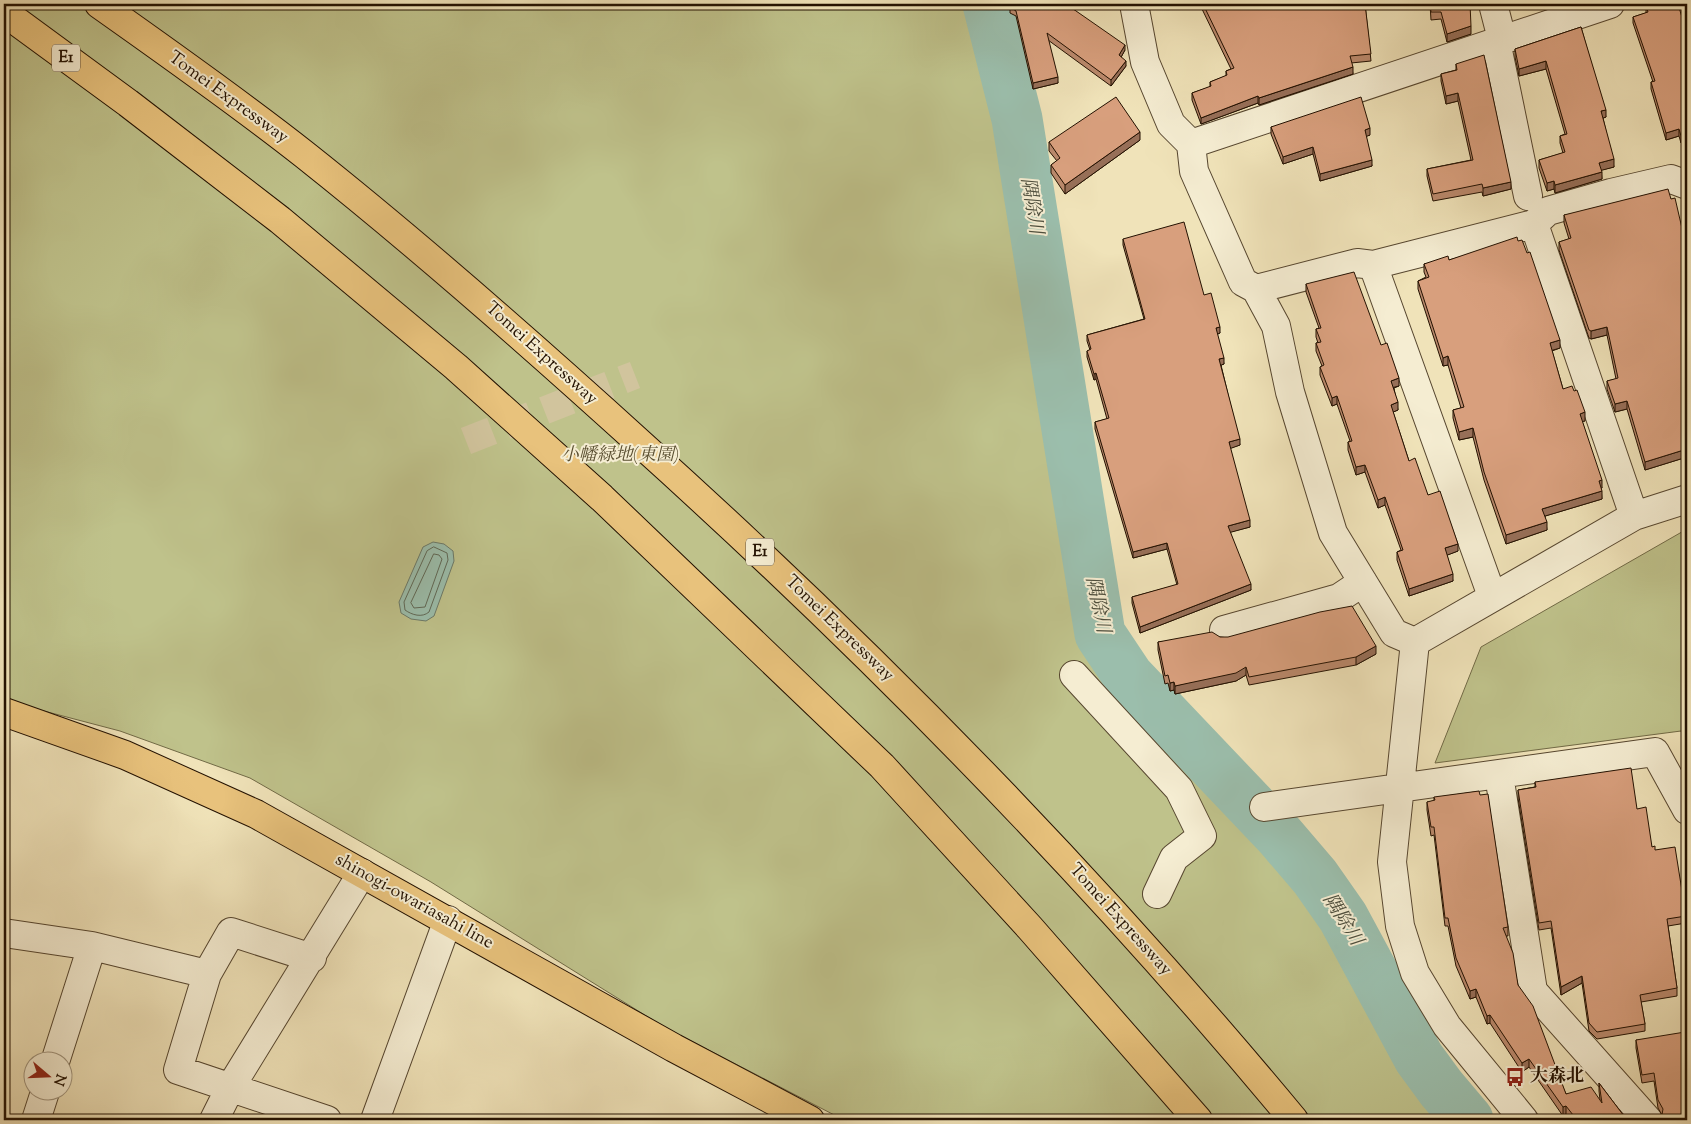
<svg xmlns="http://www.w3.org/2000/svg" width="1691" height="1124" font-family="'Sorts Mill Goudy','Noto Serif JP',serif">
<rect width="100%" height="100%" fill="#f0e3b9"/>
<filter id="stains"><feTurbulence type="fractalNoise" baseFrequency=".004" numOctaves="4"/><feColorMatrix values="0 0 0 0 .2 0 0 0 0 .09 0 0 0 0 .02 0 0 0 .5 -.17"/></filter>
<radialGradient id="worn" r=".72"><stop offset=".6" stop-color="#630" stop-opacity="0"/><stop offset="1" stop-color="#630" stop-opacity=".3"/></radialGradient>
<path fill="#bfc28b" stroke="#716a46" d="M4,4H999L1034,164L1112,673L1258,832L1336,925L1431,1087L1461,1120H844L664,1027L431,882L250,778L120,731L21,705L4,699Z
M1687,529V746L1681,731L1435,763L1481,647Z"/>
<path fill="#9bbeac" stroke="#6b7968" d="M433,542L444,544L453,551L454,561L434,616L426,621L411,619L401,613L399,602L423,547Z"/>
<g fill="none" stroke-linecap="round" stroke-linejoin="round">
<path stroke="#5f6856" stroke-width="1" d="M434,547L447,553L448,560L429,612C422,618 412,615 405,610L404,602L427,551Z
M434,554L439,555L442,559L425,607L414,608L411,603Z"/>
<path stroke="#9bbeac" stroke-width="51" d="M988,4L1017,119L1100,634L1128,676L1280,836L1315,877L1343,917L1419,1058L1441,1088L1468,1120"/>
<path stroke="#d1c49d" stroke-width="28" stroke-dasharray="28 14" stroke-linecap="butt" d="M466,441L635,375"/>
<g stroke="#56462f" stroke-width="30">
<path id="minor" d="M1134,4L1145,62L1171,124L1191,144L1194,171L1243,282L1256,289L1276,326L1290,392L1333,533L1394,633L1415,642
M1493,4L1502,39
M1496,41L1528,196
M1191,144L1610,4
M1534,224L1548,211L1611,193L1671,179L1687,185
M1256,289L1357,263L1373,265
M1492,596L1373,265L1534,224L1634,516
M1224,630L1339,598L1363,582
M1415,642L1392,862L1400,926L1415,973L1447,1026L1524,1120
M1415,642L1634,516L1687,499
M1074,675L1179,789L1202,836L1174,858L1157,894
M1499,775L1533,991L1648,1120
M1264,807L1655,752L1687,810
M4,933L92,946L207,974
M312,958L231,932L207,974L178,1070L327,1120
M55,1062L92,946
M36,1120L45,1092
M214,1120L230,1088L362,873
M375,1120L448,920"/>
</g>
<g stroke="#231101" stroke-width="30">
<path id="major" d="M4,712L125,755L256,814L674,1048L810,1120"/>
</g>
<g stroke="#231101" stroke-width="30">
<path id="highway" d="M99,4C168,53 238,102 305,155C421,247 532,345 642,445C875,655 1094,879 1294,1120
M4,12L128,103L280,220L456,367L602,498L882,766L1030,928L1198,1120"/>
</g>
<use href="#minor" stroke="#f5edd2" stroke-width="28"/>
<use href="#major" stroke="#e8c27c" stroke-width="28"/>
<use href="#highway" stroke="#e8c27c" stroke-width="28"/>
</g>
<path fill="#ba896c" stroke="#231101" d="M1012,4H1066L1125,50L1121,57L1126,66L1111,86L1048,40L1058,83L1033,89L1016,16L1010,13V7L1013,6Z
M1202,4H1365L1371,61L1351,63L1353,74L1259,105L1258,103L1201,124L1192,100V93L1210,87V82L1226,76V71L1231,69L1202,9Z
M1430,4L1471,34L1447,42L1441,19L1431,20Z
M1646,6L1687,34V141L1681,143L1679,136L1666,140L1651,89V82H1653L1633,23V17L1646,13Z
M1581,27L1606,117L1603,118L1614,167L1601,170L1602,179L1555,193L1554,189L1547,191L1539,168V160L1563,153L1560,143V136L1565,134L1546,69L1519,76L1515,57V49Z
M1456,64L1511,189L1483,196L1482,192L1433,201L1427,176V169L1471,160L1458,101L1446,104L1441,81V74L1456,70Z
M1271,127L1370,135L1366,136L1372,166L1320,181L1313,154L1283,164L1271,134Z
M1140,140L1065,194L1051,173V165L1057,161L1049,151V142Z
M1671,199L1687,250V457L1645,470L1627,409L1615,412L1607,389V381L1616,379L1607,335L1591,339L1589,338L1559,250V242L1569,239L1564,223V215Z
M1123,239L1204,295L1220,333L1217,334L1224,364L1221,365L1240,445L1230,448L1250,527L1230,532L1251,590L1140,633L1132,603V597L1177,585L1167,549L1133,558L1095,429V422L1107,419L1096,379L1094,380L1087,357V351L1090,350L1087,341V335L1144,319L1123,245Z
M1518,241L1560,348L1552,351L1563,389L1585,421H1582L1602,488H1601L1602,499L1545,516L1547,530L1506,544L1484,480L1473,437L1459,440L1453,418V410L1461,408L1448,365L1443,366L1418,289V281L1426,277L1424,272V264L1449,260Z
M1306,284L1381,345L1399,386L1394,388L1398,410L1393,412L1409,461L1428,495L1458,551L1447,555L1453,581L1409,596L1397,560V552L1401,550L1385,505L1378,508L1365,472L1356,475L1348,450V442L1350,441L1337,404L1332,406L1320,375V367L1322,366L1316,351V343H1318L1316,337V329L1319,328L1306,292Z
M1220,637L1376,654L1356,665L1249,685L1246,675L1236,681L1175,694L1174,690L1170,691L1168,683L1165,684L1158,650V642Z
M1535,782L1637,809L1652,847L1655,850L1686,916V923L1668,926L1677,988V996L1641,1002L1645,1024V1031L1597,1039L1589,1031L1582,983L1561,995L1551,928L1539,930L1518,798V790L1535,787Z
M1434,797L1508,927V936H1506L1518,985L1566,1094L1600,1100L1599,1091V1083L1627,1120H1571L1566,1114L1563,1116L1529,1067L1522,1072L1490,1023L1487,1024L1476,997L1470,999L1456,966L1448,926H1445L1434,835L1431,836L1427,810V802L1434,801Z
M1636,1040L1687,1043L1662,1115L1658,1108L1654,1081L1642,1083L1636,1048Z"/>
<path fill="#976f58" stroke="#231101" d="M1471,26V34L1447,42V34Z
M1125,45V50L1119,61V55Z
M1126,61V66L1111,86V80Z
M1546,61V69L1519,76V69Z
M1353,67V74L1259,105V98Z
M1058,77V83L1033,89V83Z
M1458,93V101L1446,104V96Z
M1258,96V103L1201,124V118Z
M1606,110V117L1601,119V111Z
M1370,128V135L1365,137V130Z
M1679,129V136L1666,140V133Z
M1140,132V140L1065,194V185Z
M1687,134V141L1681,143V136Z
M1313,147V154L1283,164V157Z
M1614,159V167L1599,171V163Z
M1372,160V166L1320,181V174Z
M1602,172V179L1555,193V185Z
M1554,181V189L1547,191V183Z
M1511,182V189L1483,196V188Z
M1220,327V333L1216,335V328Z
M1607,327V335L1591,339V331Z
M1560,340V348L1550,351V343Z
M1448,356V365L1443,366V358Z
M1224,358V364L1219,366V359Z
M1096,373V379L1094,380V374Z
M1399,378V386L1391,388V381Z
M1337,396V404L1332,406V398Z
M1627,401V409L1615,412V404Z
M1398,402V410L1391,413V405Z
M1585,412V421L1580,422V414Z
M1473,428V437L1459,440V432Z
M1240,439V445L1229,449V442Z
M1687,449V457L1645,470V462Z
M1365,465V472L1356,475V467Z
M1602,480V488L1599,489V481Z
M1602,491V499L1542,517V509Z
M1385,497V505L1378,508V500Z
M1250,520V527L1228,533V526Z
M1547,522V530L1506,544V535Z
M1167,543V549L1133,558V552Z
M1458,544V551L1445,556V548Z
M1453,574V581L1409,596V589Z
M1251,584V590L1140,633V627Z
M1376,646V654L1356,665V657Z
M1246,667V675L1236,681L1175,694V686Z
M1174,682V690L1170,691V683Z
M1582,976V983L1561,995V987Z
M1476,989V997L1470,999V991Z
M1490,1015V1023L1487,1024V1016Z
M1529,1059V1067L1522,1072V1063Z
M1566,1106V1114L1563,1116V1107Z"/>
<path fill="#d89f7d" stroke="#231101" d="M1014,4H1066L1125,45L1119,55L1126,61L1111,80L1047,33L1058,77L1033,83L1016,11L1010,7L1014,6Z
M1203,4H1365L1371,54L1350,56L1353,67L1259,98L1258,96L1201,118L1192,93L1211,86L1210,82L1227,75L1226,71L1234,68Z
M1430,4H1470L1471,26L1447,34L1441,12H1431Z
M1652,4H1678L1687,34V134L1681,136L1679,129L1666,133L1651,82L1655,81L1633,17L1648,12L1646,6Z
M1581,27L1606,110L1601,111L1614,159L1599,163L1602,172L1555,185L1554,181L1547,183L1539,160L1565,152L1560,136L1567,134L1546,61L1519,69L1515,49Z
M1484,55L1511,182L1483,188L1482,184L1433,194L1427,169L1473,160L1458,93L1446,96L1441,74L1457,70L1456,64Z
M1116,97L1140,132L1065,185L1051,165L1060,158L1049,142Z
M1361,97L1370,128L1365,130L1372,160L1320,174L1313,147L1283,157L1271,127Z
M1668,189L1671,199L1675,198L1687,250V449L1645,462L1627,401L1615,404L1607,381L1618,378L1607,327L1591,331L1589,330L1559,242L1571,238L1564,215Z
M1184,222L1204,295L1211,293L1220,327L1216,328L1224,358L1219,359L1240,439L1229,442L1250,520L1228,526L1251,584L1140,627L1132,597L1178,584L1167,543L1133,552L1095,422L1109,418L1096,373L1094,374L1087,351L1091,349L1087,335L1145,319L1123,239Z
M1517,237L1518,241L1522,240L1527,253L1530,252L1560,340L1550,343L1563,389L1572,386L1574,391L1577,390L1585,412L1580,414L1602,480L1599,481L1602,491L1542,509L1547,522L1506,535L1484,472L1473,428L1459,432L1453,410L1464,407L1448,356L1443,358L1418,281L1429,277L1424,264L1448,256L1449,260Z
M1354,272L1381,345L1387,343L1399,378L1391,381L1398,402L1391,405L1409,461L1415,458L1428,495L1440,491L1458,544L1445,548L1453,574L1409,589L1397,552L1403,550L1385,497L1378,500L1365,465L1356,467L1348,442L1352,441L1337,396L1332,398L1320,367L1324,365L1316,343L1321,342L1316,329L1321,328L1306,284Z
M1352,606L1376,646L1356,657L1249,677L1246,667L1236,673L1175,686L1174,682L1170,683L1168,675L1165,676L1158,642L1212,632L1220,637H1228L1320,612Z
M1631,768L1637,809L1646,807L1652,847L1655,846V850L1675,847L1686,916L1667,919L1677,988L1640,995L1645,1024L1597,1032L1589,1023L1582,976L1561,987L1551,921L1539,923L1518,790L1536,787L1535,782Z
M1479,791L1480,795L1488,794L1508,927L1503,928L1513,953L1518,985L1533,1006L1566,1094L1591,1087L1602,1103L1599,1083L1627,1120H1577L1566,1106L1563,1107L1529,1059L1522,1063L1490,1015L1487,1016L1476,989L1470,991L1456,958L1448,918H1445L1434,827H1431L1427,802L1435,800L1434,797Z
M1685,1032L1687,1043V1120H1661L1663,1109L1658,1100L1654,1073L1642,1075L1636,1040Z"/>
<defs>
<g id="bus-bare" transform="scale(1.5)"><path d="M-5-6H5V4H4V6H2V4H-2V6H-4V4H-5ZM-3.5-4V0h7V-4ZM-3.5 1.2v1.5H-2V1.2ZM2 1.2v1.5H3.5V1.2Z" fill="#8f2418" stroke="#f5edd2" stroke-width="2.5" paint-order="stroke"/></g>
</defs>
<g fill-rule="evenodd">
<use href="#bus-bare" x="1515" y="1077"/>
</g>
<g text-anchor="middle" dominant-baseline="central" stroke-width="4" stroke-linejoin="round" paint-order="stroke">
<g fill="#f5edd2" stroke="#625340" stroke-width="1">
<rect x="52" y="44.5" width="28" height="27" rx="4"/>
<rect x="746" y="538.5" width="28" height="27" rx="4"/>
</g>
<g font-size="16" font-weight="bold" fill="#231101">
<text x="66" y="58">E1</text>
<text x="760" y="552">E1</text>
</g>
<g font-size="18" fill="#231101" stroke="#f5edd2">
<text transform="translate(228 98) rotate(36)">Tomei Expressway</text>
<text transform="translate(541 354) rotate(42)">Tomei Expressway</text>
<text transform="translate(839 629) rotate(44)">Tomei Expressway</text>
<text transform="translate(414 902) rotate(29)">shinogi-owariasahi line</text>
<text transform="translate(1120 920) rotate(48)">Tomei Expressway</text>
</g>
<g font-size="18" font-style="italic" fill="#5a4f31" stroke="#f5edd2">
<text x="620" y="456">小幡緑地(東園)</text>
</g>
<g font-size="18" font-weight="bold" fill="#231101" stroke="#f5edd2" text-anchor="start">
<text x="1530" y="1077">大森北</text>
</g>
<g font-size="19" font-style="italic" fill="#4d4e3d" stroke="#f5edd2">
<text transform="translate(1031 206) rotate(81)">隅除川</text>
<text transform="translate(1097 605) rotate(78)">隅除川</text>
<text transform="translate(1342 920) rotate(58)">隅除川</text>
</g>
</g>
<rect width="1691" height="1124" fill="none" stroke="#f0e3b9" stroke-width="20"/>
<rect x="5" y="5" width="1681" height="1114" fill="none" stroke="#231101" stroke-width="2.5"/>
<rect x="10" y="10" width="1671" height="1104" fill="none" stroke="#231101"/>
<g transform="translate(48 1076) rotate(109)"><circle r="24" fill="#f5edd2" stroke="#a1957e"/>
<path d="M0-4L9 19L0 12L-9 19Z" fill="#8f2418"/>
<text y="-8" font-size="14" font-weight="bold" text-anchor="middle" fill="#231101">N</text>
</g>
<rect width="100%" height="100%" filter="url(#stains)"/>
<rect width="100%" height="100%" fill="url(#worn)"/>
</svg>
